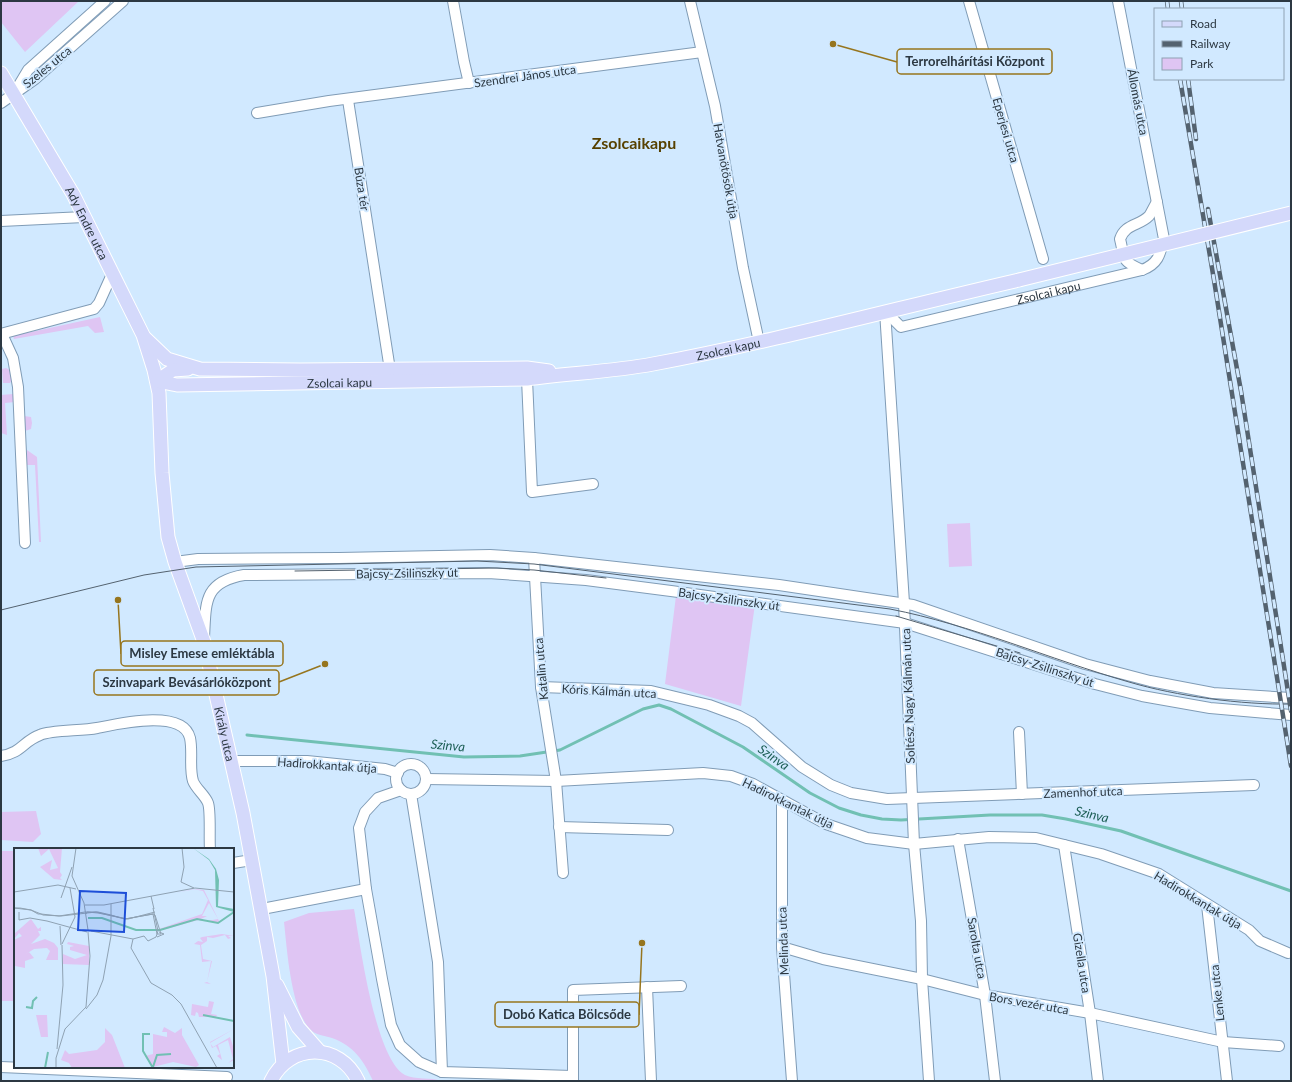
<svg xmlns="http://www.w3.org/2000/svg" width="1292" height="1082" font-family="Lato,sans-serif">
<rect width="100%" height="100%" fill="#d1e9ff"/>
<path fill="#dfc5f3" d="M1,1H79L25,52L1,22Z
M100,317L104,332L95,333L88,326L14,339L13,336Z
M6,368L10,370L12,380L10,383H3L2,369Z
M13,394L15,402L5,403L7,435L1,433V395Z
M24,416L31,417L32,423L31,429L25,431Z
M27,450L37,457L41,542H39L35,465H27Z
M970,523L972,566L949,567L947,524Z
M676,596L755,604L741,706L665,684Z
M36,811L41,834L33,842L1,840V812Z
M1,851H15V1001H1Z
M354,909C360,943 375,1059 405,1075C415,1080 431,1077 441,1081H373C364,1061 354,1046 332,1038C325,1036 315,1035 310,1029C291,1010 287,949 284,922L309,913Z"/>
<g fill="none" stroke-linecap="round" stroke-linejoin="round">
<path stroke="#71c0b3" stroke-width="3" d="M247,735L464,757L520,756L560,750L643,709L659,705L671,709L743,747L810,793L839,808L861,815L882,819L901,820L990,815H1042L1066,819L1121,831L1291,891"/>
<g stroke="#809cb6" stroke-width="12">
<g id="minor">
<path d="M453,1L464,62L469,83"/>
<path d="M690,1L715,106L743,268L759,342"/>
<path d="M969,1L1043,259"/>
<path d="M16,90L28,70L105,1"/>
<path d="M348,100L390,370"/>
<path d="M1,103L35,79L123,1"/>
<path d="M257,113L329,101L702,52"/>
<path d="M1,221L84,217"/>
<path d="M1142,270C1121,261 1125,259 1120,239C1125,224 1139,226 1149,216C1152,212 1154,206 1157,202"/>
<path d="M885,311L904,603L914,844L921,921L922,979L929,1081"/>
<path id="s1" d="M885,311L901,327L1142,270C1158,264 1160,255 1164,239L1118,1"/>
<path d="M1,334L94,309L99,303L113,272"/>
<path d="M2,334L13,358L18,387L25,543"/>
<path d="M527,379L532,492L593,484"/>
<path d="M534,558L541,687L556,781L563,873"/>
<path d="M175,562L198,559L339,558L490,555L534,558L779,585L913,605L1085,664L1150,681L1213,693L1291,698"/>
<path d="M204,638C206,603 203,582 244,575L488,573L586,580L671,591L905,623L1095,684L1142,696L1210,708L1291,715"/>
<path d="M541,687L651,691L709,705L739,716L752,723L802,767L831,785L851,793L887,799L1254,785"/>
<path d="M1019,732L1022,794"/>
<path d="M1,756C22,753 23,741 40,735C51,730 82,731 97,728C117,724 183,708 190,738C193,752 189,768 193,781C196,789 205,795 208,803C211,811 209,839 210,849"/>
<path d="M231,761H307L385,769L398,773"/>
<circle cx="411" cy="779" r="15"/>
<path d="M426,779L556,781L703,773L731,776L753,784L826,824L867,838L914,844L989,837L1036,838L1101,854L1159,874L1249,930L1260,941L1288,953"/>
<path d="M401,790L378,798L365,812L359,828L366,889L382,979L391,1025L400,1045L419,1062L442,1072L572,1076"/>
<path d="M411,794L438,962L442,1072"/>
<path d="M782,801V947L792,1081"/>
<path d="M559,827L668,830"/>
<path d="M958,839L985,995L995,1081"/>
<path d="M1064,845L1090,1013L1098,1081"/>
<path d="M233,863L252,860"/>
<path d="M1207,905L1227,1081"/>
<path d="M262,909L366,889"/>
<path d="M782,947L823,959L922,979L985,995L1090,1013L1223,1042L1279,1046"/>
<path d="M647,987L651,1081"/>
<path d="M1,1067L227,1077"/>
<path d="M573,1081V990L681,986"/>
</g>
</g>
<g stroke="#fff" stroke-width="15">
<g id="major">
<path id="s2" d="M1,73L73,194L143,335L154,370L159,393L162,473L168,537L175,562L204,642L243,813L273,976L283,1064"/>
<path d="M145,338L167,359L200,369L300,370L527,368L549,371"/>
<path id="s3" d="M157,381L177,385L527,379C569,373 611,372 653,364C776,341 897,308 1019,280"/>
<path d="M157,381L173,370L188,369"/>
<path d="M277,985L298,1027L320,1052"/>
<path d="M271,1081C289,1043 340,1042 358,1081"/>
</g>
</g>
<use href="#minor" stroke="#fff" stroke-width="10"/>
<use href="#major" stroke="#d4d9fb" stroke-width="13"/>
<path stroke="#54626f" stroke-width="1" d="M295,571L497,568L534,570L606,578
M1,610L144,575L196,567L477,561L534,564L890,609C972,625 1049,659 1129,682C1176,696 1242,705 1291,704
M896,616L1020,653"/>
<g stroke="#54626f" stroke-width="4.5">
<path id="rail" d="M1167,1L1168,9
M1181,1L1182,9
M1180,79L1214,280L1291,766
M1188,79L1196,139
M1208,209L1241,391L1291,711"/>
</g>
<use href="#rail" stroke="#d1e9ff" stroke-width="3" stroke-dasharray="9" stroke-linecap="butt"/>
<g stroke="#fff" stroke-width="15" stroke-linecap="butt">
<path id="major-bridge" d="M1019,280L1291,213"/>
</g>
<use href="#major-bridge" stroke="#d4d9fb" stroke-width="13"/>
</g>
<g text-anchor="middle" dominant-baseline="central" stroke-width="4" stroke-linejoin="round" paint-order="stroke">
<g font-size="12" fill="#2c3842" stroke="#d1e9ff">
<text transform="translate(47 67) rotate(-39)">Szeles utca</text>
<text transform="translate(525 76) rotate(-8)">Szendrei János utca</text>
<text transform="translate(1138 102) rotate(79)">Állomás utca</text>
<text transform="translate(1006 130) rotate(74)">Eperjesi utca</text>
<text transform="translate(726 171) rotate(80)">Hatvanötösök útja</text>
<text transform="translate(362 189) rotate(81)">Búza tér</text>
<text stroke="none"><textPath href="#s2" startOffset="173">Ady Endre utca</textPath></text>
<text stroke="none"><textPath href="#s1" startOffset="174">Zsolcai kapu</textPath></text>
<text stroke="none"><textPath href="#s3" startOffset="574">Zsolcai kapu</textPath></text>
<text stroke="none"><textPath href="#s3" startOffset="183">Zsolcai kapu</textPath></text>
<text transform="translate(407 573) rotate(-1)">Bajcsy-Zsilinszky út</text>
<text transform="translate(729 599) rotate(8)">Bajcsy-Zsilinszky út</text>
<text transform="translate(1045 667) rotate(18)">Bajcsy-Zsilinszky út</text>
<text transform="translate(541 669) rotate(-95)">Katalin utca</text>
<text transform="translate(609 691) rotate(3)">Kóris Kálmán utca</text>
<text transform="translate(908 696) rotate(-92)">Soltész Nagy Kálmán utca</text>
<text stroke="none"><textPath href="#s2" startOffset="708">Király utca</textPath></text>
<text transform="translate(327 765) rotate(4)">Hadirokkantak útja</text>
<text transform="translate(1083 792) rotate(-2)">Zamenhof utca</text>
<text transform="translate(788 803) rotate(26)">Hadirokkantak útja</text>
<text transform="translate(1198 900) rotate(31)">Hadirokkantak útja</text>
<text transform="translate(783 941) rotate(-92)">Melinda utca</text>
<text transform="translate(977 948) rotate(80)">Sarolta utca</text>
<text transform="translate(1082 963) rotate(81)">Gizella utca</text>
<text transform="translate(1217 993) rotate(-96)">Lenke utca</text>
<text transform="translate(1029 1003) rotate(10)">Bors vezér utca</text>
</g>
<g font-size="13" font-style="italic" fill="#1c5e55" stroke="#d1e9ff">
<text transform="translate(448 745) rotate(5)">Szinva</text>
<text transform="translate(774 757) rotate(35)">Szinva</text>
<text transform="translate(1092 814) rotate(13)">Szinva</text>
</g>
<g font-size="16" font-weight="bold" fill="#574100" stroke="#d1e9ff">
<text x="634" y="142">Zsolcaikapu</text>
</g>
</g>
<g transform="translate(14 848)">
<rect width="220" height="220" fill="#d1e9ff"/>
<path d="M24,0H48L46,24L48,27L46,30L48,32L40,31L26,19L38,12L36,22L44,20L35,1L27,8ZM179,41L162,45L181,41L190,42L206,75L184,72L145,83V81L188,66L194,52L189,43ZM195,55L204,71L193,73L187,71L193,68H188ZM17,71L24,81L27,79V83H24L26,87L17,96L31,91L40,95L44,100V112H32L36,103L33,100L20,101L12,106L15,104L20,110L11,113V120L1,118L0,92L8,88L5,85L0,91V86ZM208,86L220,88H214L217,90L214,91L211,87L199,90L193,89V93L187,97L189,111L198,113L193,134L197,136L190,135L193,134L197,113L188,114L186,97L180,96L184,93L189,94L186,90L188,89ZM54,94L75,98V117L48,116L49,106L61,111L73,107L56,102V99L60,98L53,96ZM195,153L200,154L197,166L203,167L202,169H185L184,165L182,164L181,168L177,167L178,156L194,159ZM22,167H33L34,189H27ZM150,179L161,185L168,180V187L185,217L182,219L159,214L139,219L131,208L139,206V186L153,189V184H148ZM91,180L98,187L111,220H58L55,215L47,212L51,202L55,206L83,202L91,194ZM220,181L196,195L199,199L216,189L220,201V212L214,215L219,211L214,192L204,197L208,212L203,208L206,206L202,198L198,200L196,194Z" fill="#dfc5f3" fill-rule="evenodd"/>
<path d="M179,0L195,11L202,21L205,32L204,58L220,61V64L202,59L201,22L195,12Z" fill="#71c0b3"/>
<path fill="none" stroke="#71c0b3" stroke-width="2" d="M74,70H88L122,82H146L183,71L204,75L220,64M12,159L18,160L19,153L23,149M189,167L220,173M136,186H129V203L139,220M139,219L143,207L157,206M31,220L34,204"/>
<path fill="none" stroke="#8fa2b3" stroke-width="1" d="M62,0L58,28L70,55L74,82M168,0L170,19L167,34L180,40M0,44L44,37L62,41M137,48L140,61M47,50L58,19M71,57H90L181,40L220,44M0,60H6L17,62L27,66L45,68L71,64H84L97,67L111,71L139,66H140L141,67L147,86H143L139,66L111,71L82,64L47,68L29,67L27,66H24L17,62ZM5,64V72L16,70L33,73L73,84M72,66L73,64L84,65L114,71L141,64M46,78L47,97M77,83L119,91L117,100L137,135L158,147L167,156L203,220M143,89L150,86L145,84M119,91L130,88L134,93L142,89L144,83L139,60M48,96L61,69L56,40M72,161L83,147L89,132L97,88V56M43,201L49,137L48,97M42,220V210L51,181L72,159L76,108L74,84"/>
<path fill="#1d4ed8" fill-opacity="0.15" stroke="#1d4ed8" stroke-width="2" d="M66,43L112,45L110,84L64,82Z"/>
<rect width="220" height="220" fill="none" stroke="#2c3842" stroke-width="2"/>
</g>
<path fill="none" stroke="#96751e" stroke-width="1.5" d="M833 44L897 62M118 600L121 654M325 664L279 682M642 943L639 1015"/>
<g fill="#96751e" stroke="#d1e9ff" stroke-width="1.5">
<circle cx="833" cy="44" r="4"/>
<circle cx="118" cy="600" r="4"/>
<circle cx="325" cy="664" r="4"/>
<circle cx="642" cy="943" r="4"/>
</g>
<g fill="#d1e9ff" stroke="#96751e" stroke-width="1.5">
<rect x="897" y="49" width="155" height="25" rx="4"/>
<rect x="121" y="641" width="162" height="25" rx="4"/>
<rect x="94" y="670" width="185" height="25" rx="4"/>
<rect x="495" y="1002" width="144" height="25" rx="4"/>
</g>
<g font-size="13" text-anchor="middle" font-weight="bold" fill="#2c3842">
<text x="975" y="66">Terrorelhárítási Központ</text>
<text x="202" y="658">Misley Emese emléktábla</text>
<text x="187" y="687">Szinvapark Bevásárlóközpont</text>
<text x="567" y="1019">Dobó Katica Bölcsőde</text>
</g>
<rect width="1292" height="1082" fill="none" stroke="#2c3842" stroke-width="4"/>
<rect x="1154" y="8" width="130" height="72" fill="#d1e9ff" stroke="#8fa2b3"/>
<rect x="1162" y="21" width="20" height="6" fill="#d4d9fb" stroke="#8fa2b3"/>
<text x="1190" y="28" font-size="12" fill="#2c3842">Road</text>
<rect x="1162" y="41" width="20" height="6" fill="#54626f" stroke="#8fa2b3"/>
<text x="1190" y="48" font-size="12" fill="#2c3842">Railway</text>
<rect x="1162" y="58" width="20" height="12" fill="#dfc5f3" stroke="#8fa2b3"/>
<text x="1190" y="68" font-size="12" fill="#2c3842">Park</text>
</svg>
